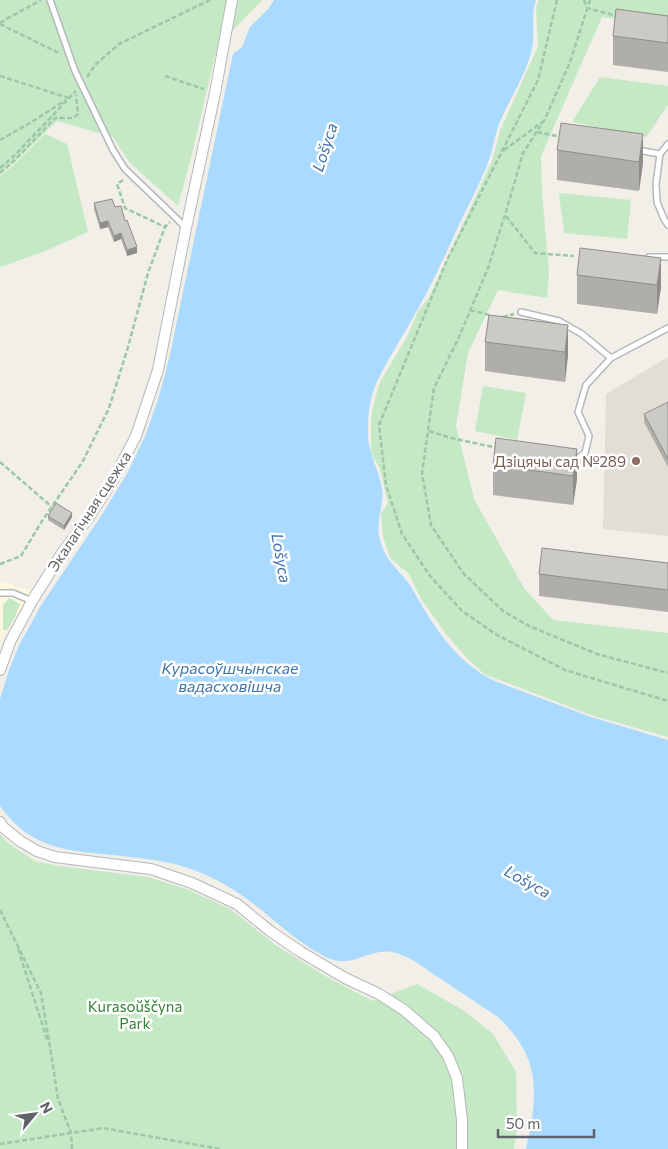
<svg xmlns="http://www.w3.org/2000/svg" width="668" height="1149" font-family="Commissioner,sans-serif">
<rect width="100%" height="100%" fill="#f1efe8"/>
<path fill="#fef7e0" d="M5,581L19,588L33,590L0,642V582Z"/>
<path fill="#e1ded6" d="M668,357V536L603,529L606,394Z"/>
<path fill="#c5e8c5" d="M0,0H262L217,47L194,146L178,206L129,162L113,137L57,121L7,169L0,173Z
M539,0H668V26L602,17L541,156L542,193L549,272L547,298L498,290L468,353L456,426L474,499L524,588L553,620L668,633V737L594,716L484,674L467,658L447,635L421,599L409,574L390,558L383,537L381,514L388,503L380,469L371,453V418L375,399L380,382L408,335L418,311L429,298L492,161L500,131L538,46L536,7Z
M600,77L668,86V105L646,137L572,122Z
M45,134L67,144L88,232L43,252L0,267V176L9,169Z
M559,193L631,200L627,239L564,233Z
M483,386L526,393L517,440L475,431Z
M9,598L15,601L20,604L15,617L7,630H3V605Z
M0,834L8,843L35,861L59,866L148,877L189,890L230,909L277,946L327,977L373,1001L417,984L463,1010L493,1034L516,1072L517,1128L514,1149H0Z"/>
<path fill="#aadaff" d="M274,0H536C530,17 536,36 531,53C524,78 509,100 499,124C494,138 492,154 486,168C477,189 466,210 456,231C447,251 438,271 428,290C416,313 403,335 390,357C384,368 377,380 373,392C369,404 368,417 368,430C367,453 379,468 382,489C384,500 380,509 379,520C377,531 380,543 385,553C392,567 405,576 413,590C433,626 458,665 497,682L591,717L668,740V1149H526C538,1095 542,1058 498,1017C478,1004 458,990 438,977C424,968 409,955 392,952C367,948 353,970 326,957C304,946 284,929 265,913C243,895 218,878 191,869C162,859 131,857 102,854C82,852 61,850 43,842C25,835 11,821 0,806V699L9,670L19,645L42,604L103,513L128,472L146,434L159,396L169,359L233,54L242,47L250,27L269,8Z"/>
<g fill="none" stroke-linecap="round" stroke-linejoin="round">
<g stroke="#b5b8bc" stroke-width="8">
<path id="lane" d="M50,0L75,71L113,150L125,169L173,215L186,228
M668,144L660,154L656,184L657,202L664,219L668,225
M637,150L660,154
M649,257H668
M521,312L559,321L582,334L611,358
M572,460H575L585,453L589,436L578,412L586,385L611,358L668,328
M0,593H13L32,601"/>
</g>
<g stroke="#b5b8bc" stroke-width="12">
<path id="street" d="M0,670L10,642L32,601L62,553L89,517L113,480L136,436L158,370L186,228L215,93L232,0
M0,822L4,828L20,841L37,851L55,857L151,869L192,883L237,904L270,931L301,952L345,978L379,994L404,1010L434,1036L448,1056L457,1078L462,1120V1149"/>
</g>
<path stroke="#9cc7a9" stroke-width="2.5" stroke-dasharray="5 2.5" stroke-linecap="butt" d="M557,0L538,80L447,260L379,425L386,485L402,534L430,576L462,611L497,635L565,670L668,701
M584,0L587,8L613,15L619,14
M590,0L570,62L545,119L523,153L508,205L488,268L459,337L434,388L422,473L431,525L463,573L503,611L529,626L597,654L668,673
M0,23L8,18L41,0
M0,24L61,54
M0,76L69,98
M165,76L204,89
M87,77L95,65L119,44L210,0
M537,132L561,137
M0,140L30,123L66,100
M504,150L521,138L542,122
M0,168L13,157L76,91
M0,173L15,160L55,118H73L78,114L76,95
M123,180L117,184L125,208L165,227L170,222
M506,216L535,253L574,256
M470,310L490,315
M503,317L514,314
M429,431L451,438L498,448
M0,462L52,507
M0,564L21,556L42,521L83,461L109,408L128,347L148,273L165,227
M0,910L41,993L51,1053L58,1099L71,1133L72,1149
M18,949L48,1042
M0,1144L103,1128L220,1149"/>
<use href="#lane" stroke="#fff" stroke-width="5"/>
<use href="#street" stroke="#fff" stroke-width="10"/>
</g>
<path fill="#afaea9" d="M668,16V72L613,65V36Z
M643,134V163L639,191L557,180V150Z
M94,203L125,221L137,253L127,256L121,239L114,242L108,227L100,229L94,209Z
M661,258V287L657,314L577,304V275Z
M568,325V355L565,382L485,371V342Z
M668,402V467L644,422V414Z
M577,449V479L573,505L493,495V465Z
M48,516L72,517L64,530L48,520Z
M668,563V612L539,596V574Z"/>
<path fill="#8f8d8a" d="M643,134V163L639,191V162Z
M108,221V227L100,229V223Z
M121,233V239L114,242V236Z
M137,247V253L127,256V250Z
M661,258V287L657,314V285Z
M568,325V355L565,382V352Z
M577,449V479L573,505V476Z
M72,513V517L64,530V526Z"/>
<path fill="#cccac5" stroke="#8f8d8a" d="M616,9L668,16V43L613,36Z
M561,123L643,134L639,162L557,150Z
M112,199L115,207L121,206L125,221L127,220L137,247L127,250L121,233L114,236L108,221L100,223L94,203Z
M580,248L661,258L657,285L577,275Z
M489,315L568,325L565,352L485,342Z
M668,402V459L644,414Z
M496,438L577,449L573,476L493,465Z
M56,503L72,513L64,526L48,516Z
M542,548L668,563V590L539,574Z"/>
<circle fill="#8d6e63" stroke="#fff" stroke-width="2" cx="636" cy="461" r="5"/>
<g text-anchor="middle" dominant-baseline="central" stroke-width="5" stroke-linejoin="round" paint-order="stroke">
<g font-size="15" fill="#785e54" stroke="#fff" text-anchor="end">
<text x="626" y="461">Дзіцячы сад №289</text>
</g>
<g font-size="15" fill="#5f6368" stroke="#fff">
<text transform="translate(89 511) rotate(-57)">Экалагічная сцежка</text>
</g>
<g font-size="15" fill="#348238" stroke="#fff">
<text x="135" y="1006">Kurasoŭščyna<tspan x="135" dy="17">Park</tspan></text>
</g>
<g font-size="16" font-style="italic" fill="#4174aa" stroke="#fff">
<text transform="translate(324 147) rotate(-72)">Lošyca</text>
<text transform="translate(282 558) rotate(80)">Lošyca</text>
<text x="230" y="667">Курасоўшчынскае<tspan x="230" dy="18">вадасховішча</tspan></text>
<text transform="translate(528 881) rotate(29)">Lošyca</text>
</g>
</g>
<g transform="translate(35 1114) rotate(61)" stroke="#ffffff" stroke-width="4" paint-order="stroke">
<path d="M0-4L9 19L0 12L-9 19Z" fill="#5f6368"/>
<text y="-8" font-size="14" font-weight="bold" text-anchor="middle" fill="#5f6368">N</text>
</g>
<path d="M498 1129v8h96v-8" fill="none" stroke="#5f6368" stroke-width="2.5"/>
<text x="506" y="1129" font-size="15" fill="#5f6368" stroke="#ffffff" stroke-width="4" paint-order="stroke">50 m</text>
</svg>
